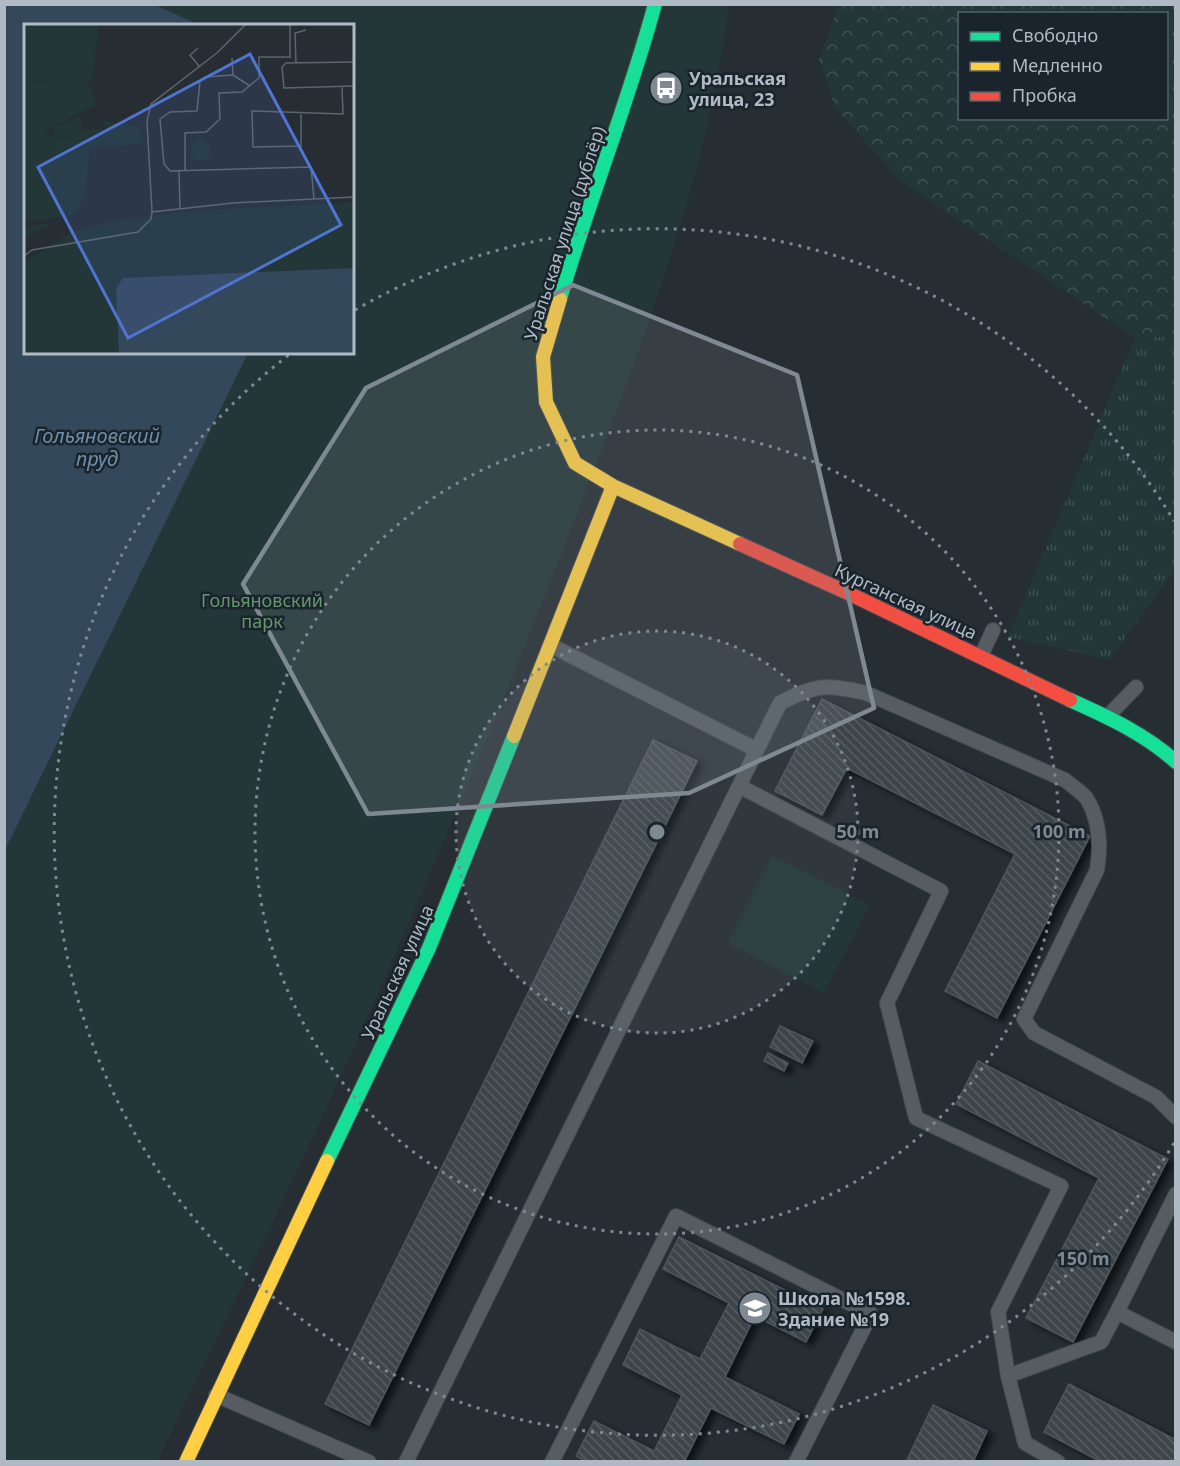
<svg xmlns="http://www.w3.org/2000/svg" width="1180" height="1466" font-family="'Noto Sans',sans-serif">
<defs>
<pattern id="grass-tufts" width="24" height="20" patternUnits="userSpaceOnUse" patternTransform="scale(1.5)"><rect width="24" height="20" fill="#233738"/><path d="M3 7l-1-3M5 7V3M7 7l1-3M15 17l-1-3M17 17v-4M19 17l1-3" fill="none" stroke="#405253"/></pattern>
<pattern id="forest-crowns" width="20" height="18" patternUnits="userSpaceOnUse" patternTransform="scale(1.5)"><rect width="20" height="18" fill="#233738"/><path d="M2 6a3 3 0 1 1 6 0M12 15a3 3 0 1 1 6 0" fill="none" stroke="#405253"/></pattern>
<pattern id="building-back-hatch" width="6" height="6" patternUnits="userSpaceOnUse" patternTransform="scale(1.5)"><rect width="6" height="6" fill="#3e4449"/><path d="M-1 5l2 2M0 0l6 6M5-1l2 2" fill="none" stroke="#575d62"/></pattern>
<filter id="shadow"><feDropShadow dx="6" dy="4" stdDeviation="3" flood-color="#0009"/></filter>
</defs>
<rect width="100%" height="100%" fill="#262d33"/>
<path fill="url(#grass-tufts)" d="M1175,336V570L1109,660L1008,637L1135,338Z"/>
<path fill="url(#forest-crowns)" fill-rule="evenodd" d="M839,4L1175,5V336L1135,338L900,181L834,106L819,59ZM960,14H1166V118H960Z"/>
<path fill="#233738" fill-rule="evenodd" d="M5,5H729C706,186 638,355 573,524C520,662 463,798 404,933C382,983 361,1034 337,1084C279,1211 218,1336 157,1461L5,1462ZM26,26H352V352H26Z
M772,855L870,905L824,993L728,943Z"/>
<path fill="#34485b" d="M5,4L155,5L200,25L26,26V352L248,353L5,850Z"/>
<path fill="url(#building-back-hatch)" stroke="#4e545b" stroke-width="1.5" filter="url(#shadow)" d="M822,699L1090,836L997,1018L945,991L1015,854L847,768L822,815L775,791Z
M653,740L697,761L369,1425L325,1404Z
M780,1026L813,1041L802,1063L770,1047Z
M768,1053L788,1063L784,1071L764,1061Z
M978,1061L1168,1159L1073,1342L1026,1318L1099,1178L956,1104Z
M679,1237L823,1309L806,1342L755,1316L725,1377L799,1414L784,1444L711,1408L684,1462H587L576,1456L594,1421L654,1451L682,1395L623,1365L640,1329L700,1359L729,1303L663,1269Z
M1069,1384L1176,1440V1462H1101L1044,1432Z
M933,1405L987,1431L973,1462H906Z"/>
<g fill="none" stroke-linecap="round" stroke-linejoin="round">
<g stroke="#44494e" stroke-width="16">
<path id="lane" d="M550,645L757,750
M981,656L993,630
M1107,717L1136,687
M739,786L941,891L887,1003L916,1118L1061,1186L998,1312L1008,1376L1025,1443L1058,1462
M1176,1194L1117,1312L1176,1342
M1008,1376L1101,1342L1117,1312
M216,1395L369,1462
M406,1462L780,703C816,684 827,684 866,693L1065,780C1072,786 1082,792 1087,799C1100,821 1101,846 1097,870L1024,1019L1034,1033L1156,1097L1176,1117
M552,1462L676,1216L871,1314L796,1462"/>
</g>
<g stroke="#44494e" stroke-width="16">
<path id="fast" d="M560,299C589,200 628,104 655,4
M1070,700C1108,717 1145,734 1176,762
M327,1161L429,948L514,736"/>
</g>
<g stroke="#44494e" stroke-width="16">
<path id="slow" d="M560,299L543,357L546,402L575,463L613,486L740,544
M514,736L613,486
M186,1462L327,1161"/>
</g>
<g stroke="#44494e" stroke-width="16">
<path id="jam" d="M740,544L848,593L1070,700"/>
</g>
<use href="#lane" stroke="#565c61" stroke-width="14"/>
<use href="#fast" stroke="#16e098" stroke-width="14"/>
<use href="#slow" stroke="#ffcf43" stroke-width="14"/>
<use href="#jam" stroke="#f24e42" stroke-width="14"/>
</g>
<path fill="#7f8992" fill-opacity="0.2" stroke="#7f8992" stroke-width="4.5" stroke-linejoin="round" d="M573,285L797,375L874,708L689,793L368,814L243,584L366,388Z"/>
<circle cx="657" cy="832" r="201" fill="#7f8992" fill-opacity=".12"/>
<g fill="none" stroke="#7f8992" stroke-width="3" stroke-dasharray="3 6">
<circle cx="657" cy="832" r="201"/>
<circle cx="657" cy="832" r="402"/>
<path d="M1174 1143A603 603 0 1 1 290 354M355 310A603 603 0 0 1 1174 521"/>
</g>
<defs>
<g id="bus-disc" transform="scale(1.725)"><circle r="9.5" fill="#7f8992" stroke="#1a242d"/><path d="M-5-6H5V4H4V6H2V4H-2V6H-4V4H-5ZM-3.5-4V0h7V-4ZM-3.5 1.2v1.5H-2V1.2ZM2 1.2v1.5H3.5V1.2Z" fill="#fff"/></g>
<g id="school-disc" transform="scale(1.725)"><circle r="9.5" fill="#7f8992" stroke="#1a242d"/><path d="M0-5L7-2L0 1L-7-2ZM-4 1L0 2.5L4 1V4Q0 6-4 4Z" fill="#fff"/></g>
</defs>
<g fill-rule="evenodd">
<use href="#bus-disc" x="666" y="88"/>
<use href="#school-disc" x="755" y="1308"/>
</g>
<g text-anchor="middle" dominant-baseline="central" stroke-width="5" stroke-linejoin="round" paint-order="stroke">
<g font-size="18" font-weight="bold" fill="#afbac5" stroke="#1a242d" text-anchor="start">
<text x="689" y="78">Уральская<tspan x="689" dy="21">улица, 23</tspan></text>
<text x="778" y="1298">Школа №1598.<tspan x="778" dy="21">Здание №19</tspan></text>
</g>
<g font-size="18" fill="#afbac5" stroke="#1a242d">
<text transform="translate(564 233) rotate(-72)">Уральская улица (дублёр)</text>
<text transform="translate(906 601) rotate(25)">Курганская улица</text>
<text transform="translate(397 972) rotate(-65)">Уральская улица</text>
</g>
<g font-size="18" fill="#67956d" stroke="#1a242d">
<text x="262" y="600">Гольяновcкий<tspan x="262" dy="21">парк</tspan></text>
</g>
<g font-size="20" font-style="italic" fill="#708ea9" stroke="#1a242d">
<text x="97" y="435">Гольяновский<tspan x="97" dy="23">пруд</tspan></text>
</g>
</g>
<g transform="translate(24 24)">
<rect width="330" height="330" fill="#262d33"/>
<path d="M0,56L64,58L72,81L20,107L0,106ZM57,92L59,106L81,104L80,97L115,103L119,119L66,124L57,112L31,113L28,104ZM31,198L0,215V203Z" fill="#233738"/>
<path d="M0,0H75L69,53L64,58L0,56ZM0,106L20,107L27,113L57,112L66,124L61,170L50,191L0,198Z" fill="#233738"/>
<path d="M167 127a10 10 0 1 1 20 0a10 10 0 1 1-20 0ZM330,178V330H0V239L46,209L86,198L157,188Z" fill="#233738"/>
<path d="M330,244V330H95L92,265L99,254Z" fill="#34485b"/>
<path fill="none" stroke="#5d656d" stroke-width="1.5" d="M266,0V34M174,24L166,31L175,42M208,34L209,51L181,53L176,57L173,87L146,88L136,95L140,140L146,147L287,143L290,175M330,38L262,39L258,43L260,64L330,62M272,39L271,9L282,6M209,51L226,62M277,90V122L229,123L228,87L319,90L318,62M161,146V109L182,108L196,95L195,69L218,68L235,54V33H266M155,147L156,185M128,188L123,97L127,80L194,28L222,0M0,232L8,226L114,208L127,195L128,188L209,179L330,173"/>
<path fill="#5074d1" fill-opacity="0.15" stroke="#5074d1" stroke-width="3" d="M226,30L317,201L104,314L14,143Z"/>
<rect width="330" height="330" fill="none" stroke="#afbac5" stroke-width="3"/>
</g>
<circle cx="657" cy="832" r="9" fill="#7f8992" stroke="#1a242d" stroke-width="3"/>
<g font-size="18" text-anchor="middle" font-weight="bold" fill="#7f8992" stroke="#1a242d" stroke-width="5" stroke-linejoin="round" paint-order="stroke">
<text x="858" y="838">50 m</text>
<text x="1059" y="838">100 m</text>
<text x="1083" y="1265">150 m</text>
</g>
<rect width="1180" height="1466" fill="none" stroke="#afbac5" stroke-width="12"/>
<rect x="958" y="12" width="210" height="108" fill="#1a242d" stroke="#56606a" stroke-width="1.5"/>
<rect x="970" y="32" width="30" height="9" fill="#16e098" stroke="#56606a" stroke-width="1.5"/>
<text x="1012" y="42" font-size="18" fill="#afbac5">Свободно</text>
<rect x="970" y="62" width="30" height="9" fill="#ffcf43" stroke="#56606a" stroke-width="1.5"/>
<text x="1012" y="72" font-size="18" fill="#afbac5">Медленно</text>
<rect x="970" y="92" width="30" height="9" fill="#f24e42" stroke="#56606a" stroke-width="1.5"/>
<text x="1012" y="102" font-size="18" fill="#afbac5">Пробка</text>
</svg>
